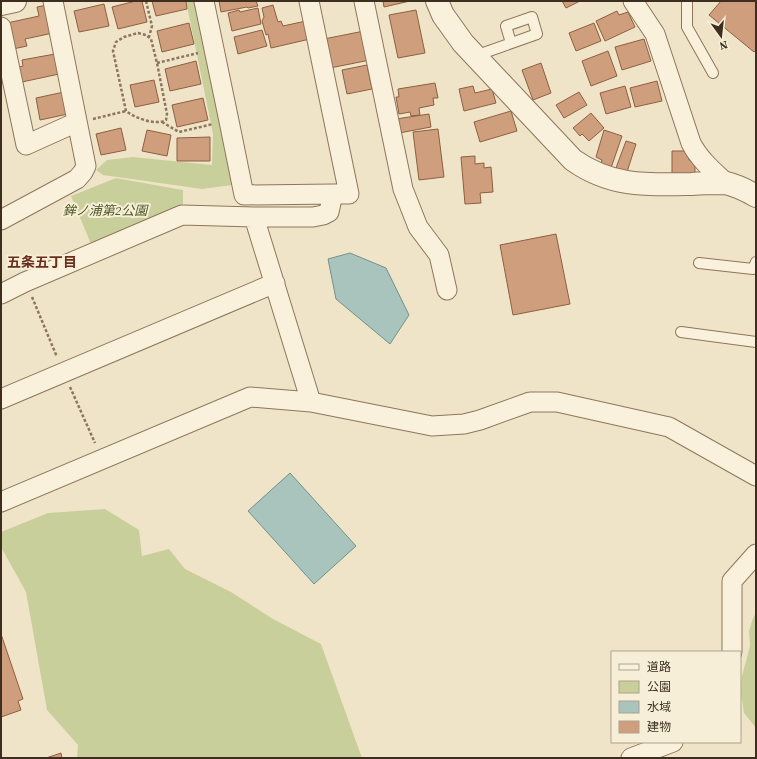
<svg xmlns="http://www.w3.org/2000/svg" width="757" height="759" font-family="'Source Serif 4','Noto Sans JP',serif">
<rect width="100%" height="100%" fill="#f0e4c8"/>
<path fill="#c9cf9b" d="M186,1H196L232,185L202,189L103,175L96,170L107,160L133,157L212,165L213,134Z
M116,178L183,190V205L91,244L71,196Z
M105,509L139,530L142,556L169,549L185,569L231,592L273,619L321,644L362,758H77L78,745L47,710L26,592L1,547V532L48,513Z
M756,613V728L744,713L741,694L742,676L750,646L749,631L753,618Z"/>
<path fill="#a9c4bc" stroke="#6f938a" d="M350,253L386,268L409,315L390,344L336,299L328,259Z
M290,473L356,546L314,584L248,511Z"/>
<path fill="#cf9f7d" stroke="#8d5f41" d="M136,1H142L147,22L118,29L112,7Z
M152,1H186L187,9L156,16Z
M219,1H256L258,6L248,8L247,7L221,12Z
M383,1H410L384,7Z
M562,1H580L566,8Z
M721,1H756V50L754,52L709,15Z
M104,4L109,26L79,32L74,11Z
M47,5L53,33L25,39L27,46L13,49L7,23L39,16L37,7Z
M273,5L278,22L281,21L283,26L306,21L310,39L271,48L268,34L266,35L262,21L264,17L262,8Z
M258,8L261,24L232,31L228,13L239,10L240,12Z
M416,10L425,53L398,58L389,15Z
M617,11L619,15L628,12L635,27L605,41L596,21Z
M189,23L194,44L162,52L157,31Z
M594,23L601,41L576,51L569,33Z
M262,30L267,46L238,54L234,37Z
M364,31L370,60L330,68L324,39Z
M644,39L651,61L622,70L615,47Z
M608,51L617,76L591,86L582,61Z
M55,54L59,74L22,82L19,67L23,66L22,60Z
M196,61L201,84L170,91L165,69Z
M541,63L551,93L533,100L522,70Z
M367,65L372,89L347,94L342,70Z
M154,80L159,102L135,107L130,85Z
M657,81L662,101L635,107L630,88Z
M435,83L438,98H433L434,105L419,108L420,115L411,116L410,112L399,114L396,97H399L398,89Z
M473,86L475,93L492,89L496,103L464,111L459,89Z
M625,86L631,107L606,114L600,93Z
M64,92L68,114L40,120L36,98Z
M579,92L587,105L564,118L556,105Z
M203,98L208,120L177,127L172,105Z
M511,111L517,131L480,142L474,122Z
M591,113L604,128L589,141L582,134L580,136L573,128Z
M429,114L431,127L399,133L396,119Z
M121,128L126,150L101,155L96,134Z
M438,129L444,177L419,180L413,132Z
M147,130L171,135L167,156L142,151Z
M604,130L622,136L611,168L601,164L602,160L596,157Z
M210,137V161H177V138Z
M626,141L636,144L627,172L616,168Z
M672,151H689V160H695V174H672Z
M475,156V164L484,163V168L491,167L493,192L480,193L481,203L465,204L461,157Z
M556,234L570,304L513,315L500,245Z
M1,634L23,699L18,701L21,710L1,717Z
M61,753L62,758H46Z"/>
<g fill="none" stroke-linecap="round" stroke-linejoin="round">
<g stroke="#8d765c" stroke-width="12">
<path id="service" d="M687,1V27L713,73
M475,56L537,34L532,17L506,26L511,43
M699,263L753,269L756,262
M681,332L756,342"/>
</g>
<g stroke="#8d765c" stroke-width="21">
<path id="minor" d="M204,1L229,121L244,195L333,194
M364,1L403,189L418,227L439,255L447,290
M633,1L655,34L691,143C699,159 713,171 726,183
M1,27L26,145L77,122
M254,217L311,402
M1,220L77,179L83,172L86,166L53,1
M1,294L25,282L182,215L254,217H313L323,215L329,212L333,194H349L309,1
M1,399L275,283
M1,502L250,397L311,402L432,426L464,424L480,420L530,402H557L669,427L756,476
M732,652V581L756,554
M631,758L673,742"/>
</g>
<g stroke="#8d765c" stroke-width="24">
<path id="tertiary" d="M437,1L443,15L463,43L573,160C611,187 647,185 692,184C703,183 715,183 726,183C738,186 746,190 756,196
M1,4L15,1"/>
</g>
<path stroke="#8d765c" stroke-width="2.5" stroke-dasharray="3 2" stroke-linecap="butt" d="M146,1L152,26L149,37
M138,33L146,35L151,39L157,63L167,114L166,120C156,126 135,118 126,111L113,51L116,42L124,37Z
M157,63L198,53
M93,119L126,111
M162,122L179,132L213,124
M32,297L57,357
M70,387L95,443"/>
<use href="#service" stroke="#faf1dc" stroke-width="10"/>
<use href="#minor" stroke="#faf1dc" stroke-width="19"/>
<use href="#tertiary" stroke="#faf1dc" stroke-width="22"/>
</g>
<g text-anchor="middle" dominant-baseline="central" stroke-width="4" stroke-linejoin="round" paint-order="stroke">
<g font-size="13" font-style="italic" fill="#4d5a26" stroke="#f7eed8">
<text x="105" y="210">鉾ノ浦第2公園</text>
</g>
<g font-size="14" font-weight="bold" fill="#6b2e1e" stroke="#f7eed8">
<text x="42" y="262">五条五丁目</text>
</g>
</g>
<rect width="757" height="759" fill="none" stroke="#3d2e20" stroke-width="4"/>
<rect x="611" y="651" width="130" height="92" fill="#f7eed8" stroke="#ada18e"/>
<rect x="619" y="664" width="20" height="6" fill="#faf1dc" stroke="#ada18e"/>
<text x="647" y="671" font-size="12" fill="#3d2e20">道路</text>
<rect x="619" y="681" width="20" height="12" fill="#c9cf9b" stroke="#ada18e"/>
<text x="647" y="691" font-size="12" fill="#3d2e20">公園</text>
<rect x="619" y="701" width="20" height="12" fill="#a9c4bc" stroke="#ada18e"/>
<text x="647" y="711" font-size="12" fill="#3d2e20">水域</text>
<rect x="619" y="721" width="20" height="12" fill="#cf9f7d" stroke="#ada18e"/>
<text x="647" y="731" font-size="12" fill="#3d2e20">建物</text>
<g transform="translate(721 36) rotate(165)" stroke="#f7eed8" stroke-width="3" paint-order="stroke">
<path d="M0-3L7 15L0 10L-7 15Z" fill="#3d2e20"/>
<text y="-6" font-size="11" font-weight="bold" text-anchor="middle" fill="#3d2e20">N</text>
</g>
</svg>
